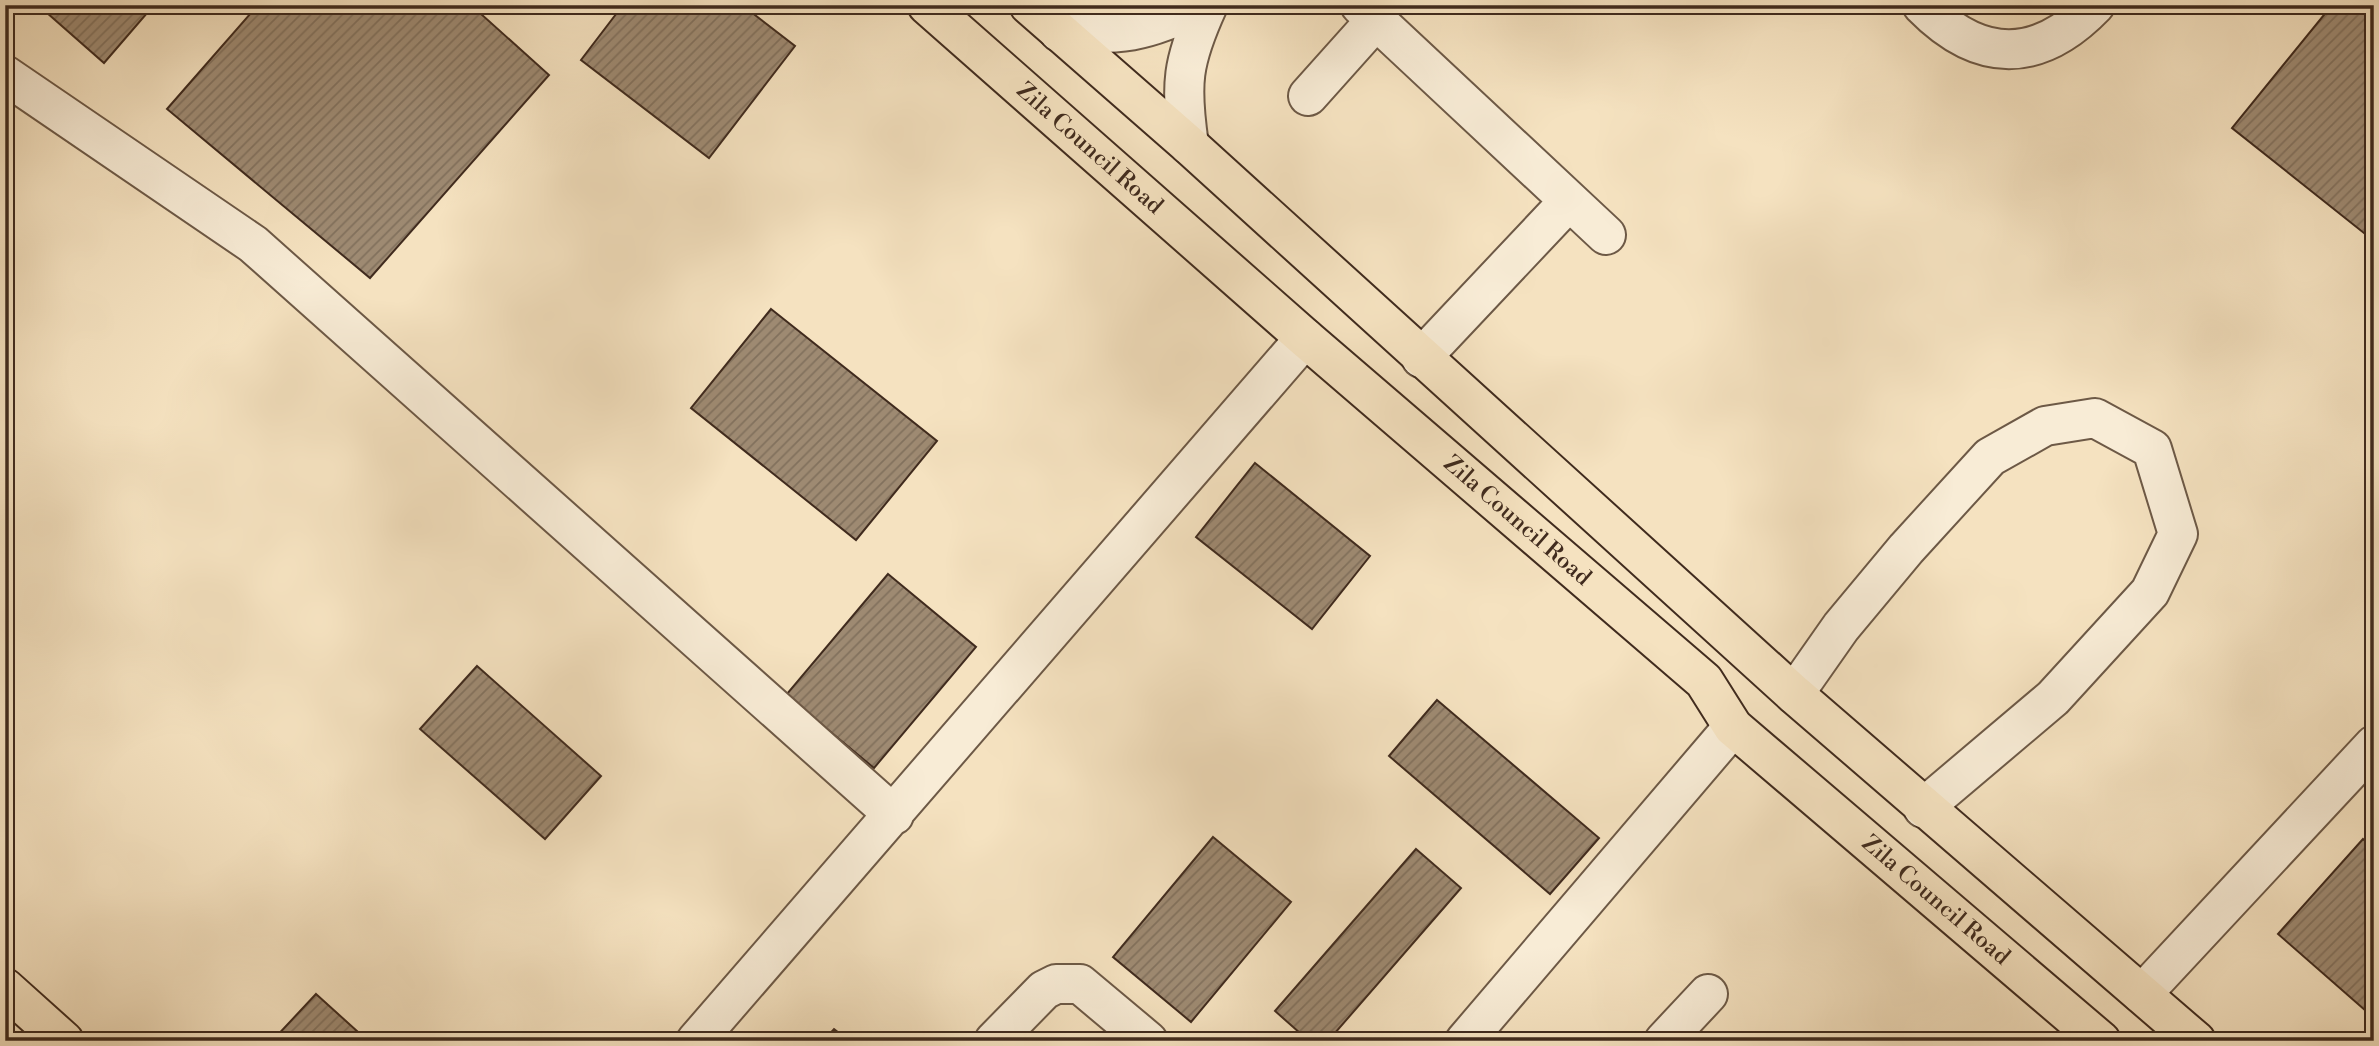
<svg xmlns="http://www.w3.org/2000/svg" width="2379" height="1046" font-family="'Libre Bodoni',serif">
<defs>
<pattern id="building-hatch" width="6" height="6" patternUnits="userSpaceOnUse" patternTransform="scale(1.75)"><rect width="6" height="6" fill="#9e8a72"/><path d="M-1 1l2-2M0 6l6-6M5 7l2-2" fill="none" stroke="#82715d"/></pattern>
</defs>
<rect width="100%" height="100%" fill="#f5e2c0"/>
<filter id="stains"><feTurbulence type="fractalNoise" baseFrequency=".00286" numOctaves="4"/><feColorMatrix values="0 0 0 0 .2 0 0 0 0 .09 0 0 0 0 .02 0 0 0 .5 -.17"/></filter>
<radialGradient id="worn" r=".72"><stop offset=".6" stop-color="#630" stop-opacity="0"/><stop offset="1" stop-color="#630" stop-opacity=".3"/></radialGradient>
<path fill="url(#building-hatch)" stroke="#402b1e" stroke-width="2" d="M38,5H154L104,63Z
M258,5H471L549,75L370,278L167,109Z
M623,5H742L795,46L709,158L581,60Z
M2332,5H2374V241L2232,128Z
M771,309L937,441L856,540L691,408Z
M1255,463L1370,556L1312,629L1196,537Z
M888,574L976,647L874,768L786,695Z
M477,666L601,776L545,839L420,729Z
M1437,700L1599,838L1550,894L1389,756Z
M1213,837L1291,902L1191,1022L1113,957Z
M2363,839L2374,849V1018L2278,934Z
M1416,849L1461,888L1328,1041H1309L1275,1011Z
M316,994L368,1041H272Z
M834,1029L849,1041H823Z"/>
<g fill="none" stroke-linecap="round" stroke-linejoin="round">
<g stroke="#6d5946" stroke-width="42">
<path id="minor" d="M1360,5L1606,235
M1922,5C1980,64 2038,64 2095,5
M1059,32C1118,36 1147,33 1200,5
M5,75L253,244L894,815
M1308,96L1376,20
M1189,145C1180,84 1182,62 1208,5
M1421,358L1569,201
M1794,694L1841,627L1906,549L1990,457L2045,426L2095,418L2152,449L2178,534L2150,592L2053,698L1923,808
M2142,994L2374,745
M696,1041L1305,338
M994,1041L1044,990L1056,984H1080L1148,1041
M1465,1041L1733,727
M1664,1041L1708,994"/>
</g>
<g stroke="#402b1e" stroke-width="42">
<g id="major">
<path id="s1" d="M927,5L1305,338L1704,681L1733,727L2101,1041"/>
<path d="M1029,5L1189,145L1794,694L2196,1041"/>
<path d="M5,988L64,1041"/>
</g>
</g>
<use href="#minor" stroke="#f8ecd6" stroke-width="38"/>
<use href="#major" stroke="#f5e2c0" stroke-width="38"/>
</g>
<g text-anchor="middle" dominant-baseline="central" stroke-width="6" stroke-linejoin="round" paint-order="stroke">
<g font-size="23" fill="#402b1e" stroke="#f8ecd6">
<text stroke="none"><textPath href="#s1" startOffset="217">Zila Council Road</textPath></text>
<text stroke="none"><textPath href="#s1" startOffset="784">Zila Council Road</textPath></text>
<text stroke="none"><textPath href="#s1" startOffset="1351">Zila Council Road</textPath></text>
</g>
</g>
<rect width="2379" height="1046" fill="none" stroke="#f5e2c0" stroke-width="28"/>
<rect x="7" y="7" width="2365" height="1032" fill="none" stroke="#402b1e" stroke-width="3.5"/>
<rect x="14" y="14" width="2351" height="1018" fill="none" stroke="#402b1e" stroke-width="2"/>
<rect width="100%" height="100%" filter="url(#stains)"/>
<rect width="100%" height="100%" fill="url(#worn)"/>
</svg>
